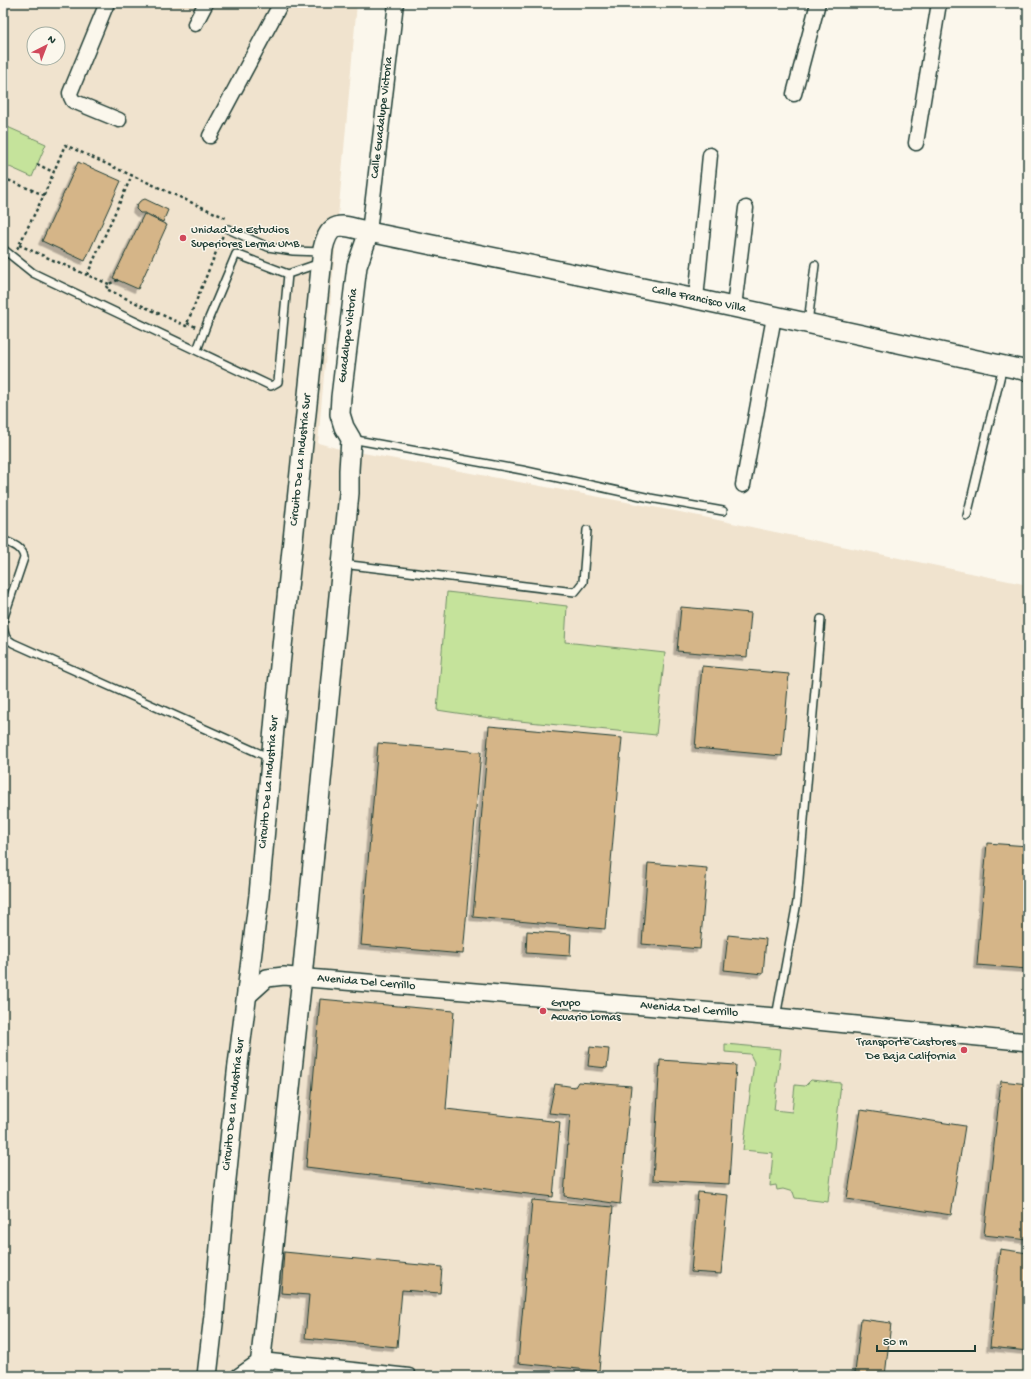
<svg xmlns="http://www.w3.org/2000/svg" width="1031" height="1379" font-family="'Gochi Hand',sans-serif">
<defs>
<filter id="shadow"><feDropShadow dx="-3.5" dy="3.5" stdDeviation="0" flood-color="#0004"/></filter>
</defs>
<rect width="100%" height="100%" fill="#fbf7ec"/>
<filter id="ink" filterUnits="userSpaceOnUse"><feTurbulence type="fractalNoise" baseFrequency=".025" numOctaves="2"/><feDisplacementMap in="SourceGraphic" scale="8" xChannelSelector="R" yChannelSelector="G"/><feConvolveMatrix kernelMatrix="1 2 1 2 8 2 1 2 1" color-interpolation-filters="sRGB"/></filter>
<g filter="url(#ink)">
<path fill="#f0e3ce" fill-rule="evenodd" d="M3,3H357L318,443L336,448L680,512L1028,585V1376H3ZM34,34H58V58H34Z"/>
<path fill="#c5e39b" stroke="#729068" d="M3,125L46,144L32,177L3,164Z
M447,592L567,606L565,642L665,653L656,735L490,718L437,710Z
M725,1044L781,1049L774,1110L792,1112L795,1085L805,1086L811,1080L841,1083L828,1202L795,1198L793,1192L783,1189L777,1190L776,1185L770,1186L773,1153L743,1150L754,1062L750,1054L725,1052Z"/>
<path fill="#d5b588" stroke="#1f3d34" filter="url(#shadow)" d="M78,162L121,181L85,261L42,241Z
M145,199L168,210L163,222L145,213H140L136,209L137,205L140,201Z
M144,214L167,225L138,289L113,278Z
M681,607L751,613L747,657L677,651Z
M702,666L789,674L782,756L695,748Z
M489,726L622,738L605,929L473,917Z
M378,743L481,752L463,954L361,945Z
M987,843L1028,846V969L977,965Z
M648,863L707,868L700,949L642,944Z
M527,931L571,934L570,956L526,953Z
M728,935L766,939L763,974L724,970Z
M320,999L454,1011L446,1109L560,1122L553,1197L306,1167Z
M590,1047L609,1049L607,1068L588,1066Z
M660,1060L736,1065L729,1184L653,1180Z
M1001,1081L1028,1084V1240L984,1235Z
M578,1082L631,1086L620,1204L564,1196L570,1115L549,1113L555,1084L575,1087Z
M861,1110L965,1126L951,1215L847,1199Z
M698,1192L728,1195L721,1274L691,1272Z
M532,1200L613,1207L599,1371L518,1363Z
M1000,1249L1028,1253V1351L990,1347Z
M284,1252L442,1267L440,1293L402,1290L397,1347L305,1338L309,1295L281,1293Z
M861,1319L891,1323L885,1376L855,1373Z"/>
<g fill="none" stroke-linecap="round" stroke-linejoin="round">
<g stroke="#1f3d34" stroke-width="10">
<path id="service" d="M228,229L268,247L293,251L322,252
M3,249L33,273L271,386L278,382L288,274
M808,323L815,265
M197,350L209,318L236,254L288,274L320,263
M351,439L522,470L650,498L723,511
M967,516L1003,366
M3,540C12,544 23,547 24,558L3,620
M342,564L575,592L583,582L587,530
M3,628L6,638L13,643L270,758
M776,1017L797,902L821,619"/>
</g>
<g stroke="#1f3d34" stroke-width="17">
<g id="minor">
<path d="M107,3L70,93L71,97L73,101L119,120"/>
<path d="M195,24L206,3"/>
<path d="M794,94L818,3"/>
<path d="M210,136L281,3"/>
<path d="M916,143L939,3"/>
<path id="s1" d="M369,232L396,3"/>
<path d="M696,299L710,155"/>
<path d="M734,307L746,208"/>
<path d="M743,485L774,317"/>
<path d="M238,1376L261,1360L409,1376"/>
</g>
</g>
<g stroke="#1f3d34" stroke-width="20">
<g id="tertiary">
<path id="s2" d="M246,997L267,978L284,976L776,1017L1028,1042"/>
</g>
</g>
<g stroke="#1f3d34" stroke-width="22">
<g id="secondary">
<path id="s3" d="M207,1376L214,1315L225,1189L237,1073L259,895L277,695L323,249C330,217 345,226 369,232L696,299L1028,371"/>
<path id="s4" d="M259,1376L302,977L349,493V470L351,439L344,427L340,414L341,397L357,266L369,232"/>
</g>
</g>
<path stroke="#1f3d34" stroke-width="2.5" stroke-dasharray="3 3" stroke-linecap="butt" d="M37,164L53,172
M3,178L44,195
M19,245L87,275
M17,249L44,195L65,145L228,219
M118,280L109,284L106,289L186,326L223,235
M109,284L87,275L132,175
M187,323L196,327"/>
<use href="#service" stroke="#fbf7ec" stroke-width="7"/>
<use href="#minor" stroke="#fbf7ec" stroke-width="14"/>
<use href="#tertiary" stroke="#fbf7ec" stroke-width="17"/>
<use href="#secondary" stroke="#fbf7ec" stroke-width="19"/>
</g>
</g>
<g fill="#d1495b" stroke="#fbf7ec" stroke-width="1.5">
<circle cx="183" cy="238" r="4"/>
<circle cx="543" cy="1011" r="4"/>
<circle cx="964" cy="1050" r="4"/>
</g>
<g text-anchor="middle" dominant-baseline="central" stroke-width="3" stroke-linejoin="round" paint-order="stroke">
<g font-size="12" fill="#1f3d34" stroke="#fbf7ec">
<text stroke="none"><textPath href="#s1" startOffset="115">Calle Guadalupe Victoria</textPath></text>
<text stroke="none"><textPath href="#s3" startOffset="1530">Calle Francisco Villa</textPath></text>
<text stroke="none"><textPath href="#s4" startOffset="1048">Guadalupe Victoria</textPath></text>
<text stroke="none"><textPath href="#s3" startOffset="921">Circuito De La Industria Sur</textPath></text>
<text stroke="none"><textPath href="#s3" startOffset="597">Circuito De La Industria Sur</textPath></text>
<text stroke="none"><textPath href="#s2" startOffset="128">Avenida Del Cerrillo</textPath></text>
<text stroke="none"><textPath href="#s2" startOffset="452">Avenida Del Cerrillo</textPath></text>
<text stroke="none"><textPath href="#s3" startOffset="273">Circuito De La Industria Sur</textPath></text>
</g>
<g font-size="12" fill="#1f3d34" stroke="#fbf7ec" text-anchor="start">
<text x="191" y="231">Unidad de Estudios<tspan x="191" dy="14">Superiores Lerma UMB</tspan></text>
<text x="551" y="1004">Grupo<tspan x="551" dy="14">Acuario Lomas</tspan></text>
<text x="956" y="1043" text-anchor="end">Transporte Castores<tspan x="956" dy="14">De Baja California</tspan></text>
</g>
</g>
<rect width="1031" height="1379" fill="none" stroke="#fbf7ec" stroke-width="16"/>
<rect x="8" y="8" width="1015" height="1363" fill="none" stroke="#1f3d34" stroke-width="1.5" filter="url(#ink)"/>
<g transform="translate(46 46) rotate(42)"><circle r="19" fill="#fbf7ec" stroke="#a3ada2"/>
<path d="M0-3L7 15L0 10L-7 15Z" fill="#d1495b"/>
<text y="-6" font-size="11" font-weight="bold" text-anchor="middle" fill="#1f3d34">N</text>
</g>
<path d="M877 1345v6h98v-6" fill="none" stroke="#1f3d34" stroke-width="2"/>
<text x="883" y="1345" font-size="12" fill="#1f3d34" stroke="#fbf7ec" stroke-width="3" paint-order="stroke">50 m</text>
</svg>
